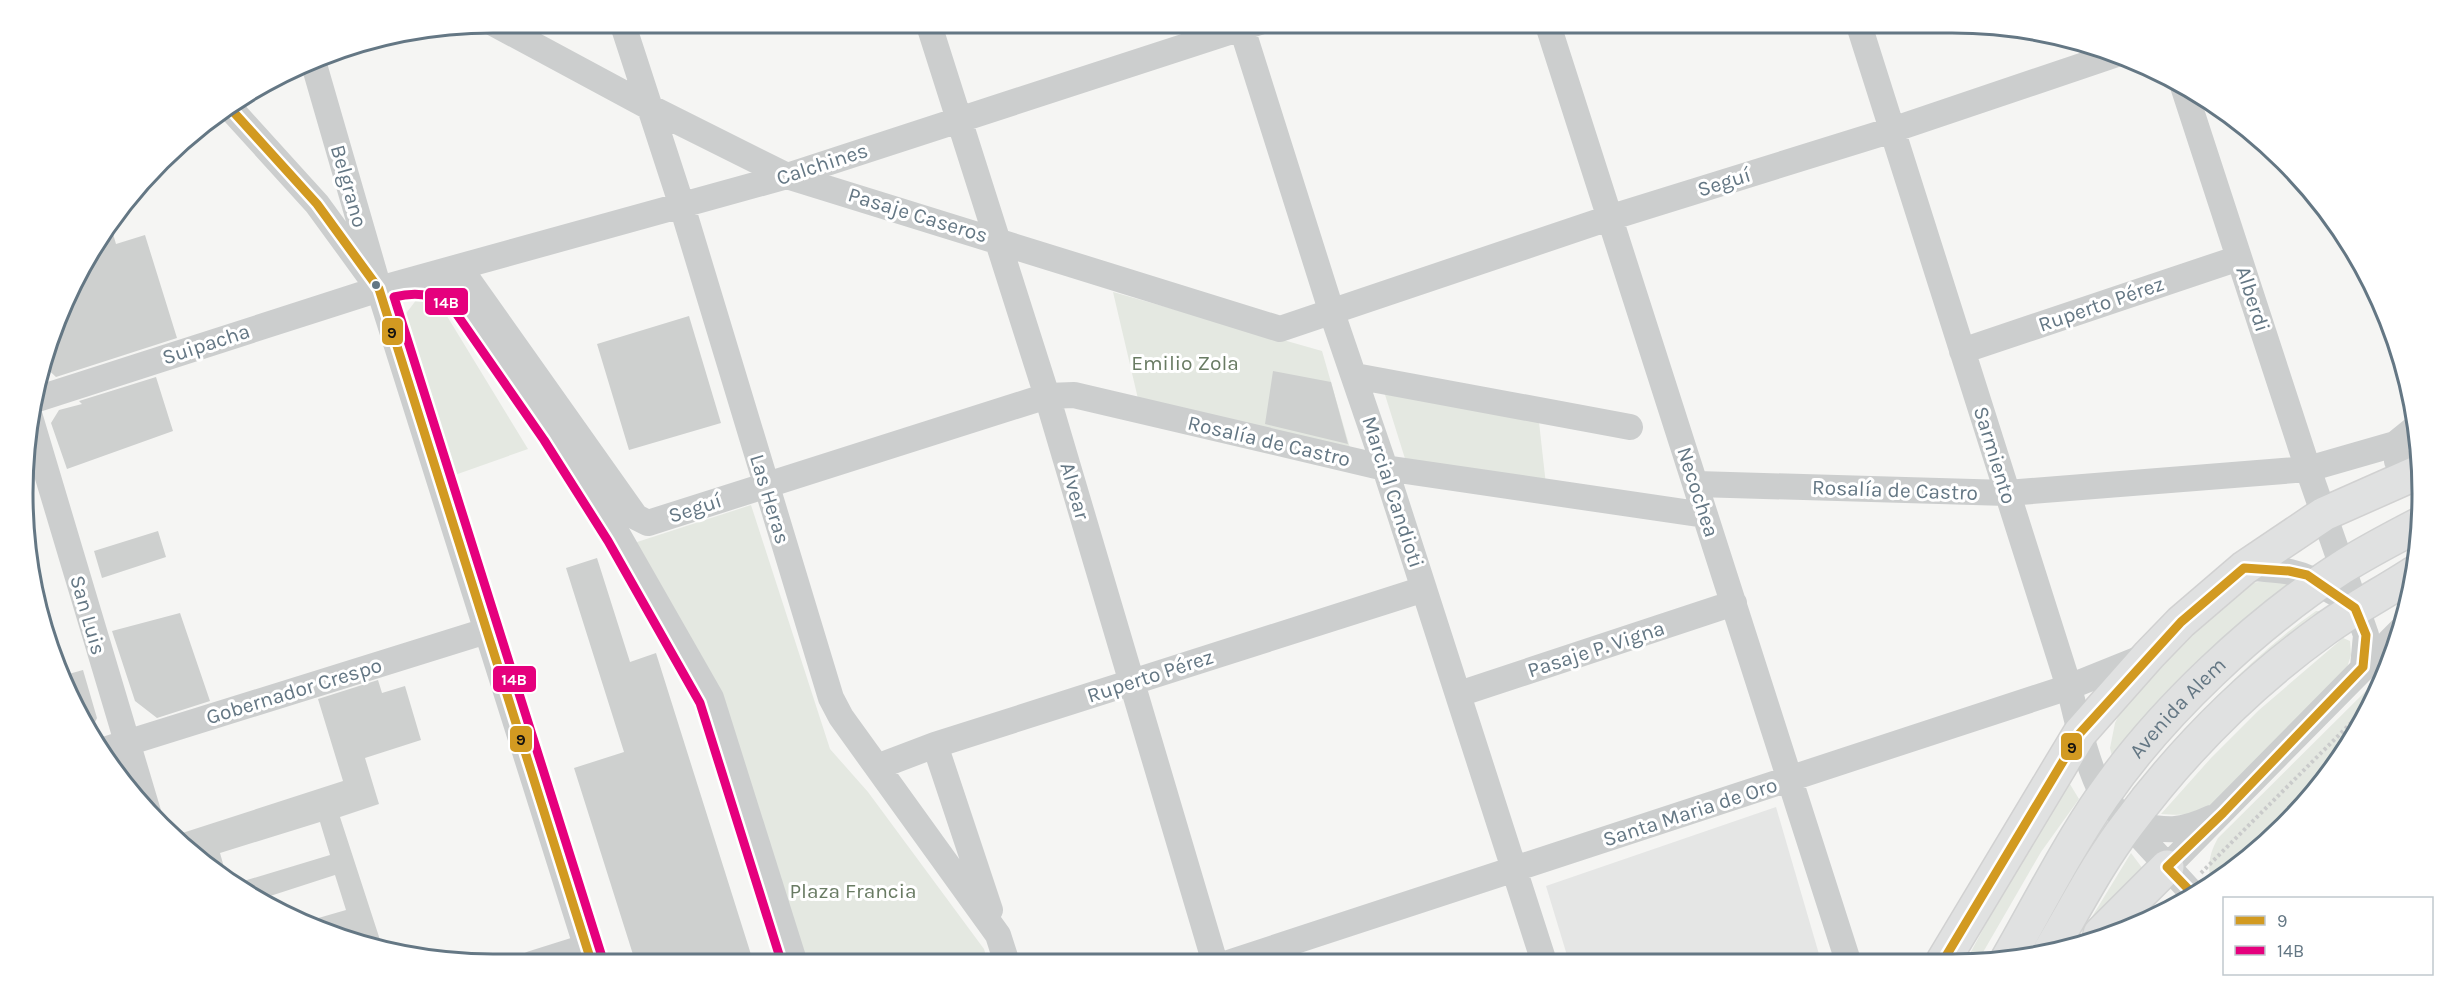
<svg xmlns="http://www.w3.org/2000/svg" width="2445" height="987" font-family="Karla,sans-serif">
<rect width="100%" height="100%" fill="#f5f5f3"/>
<path fill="#e5e6e5" d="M2315,196L2325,207L2374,285L2382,307Z
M1776,807L1821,961L1569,962L1546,886Z"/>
<path fill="#e4e8e1" d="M1113,292L1322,351L1352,455L1139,403Z
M417,299L439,303L528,449L452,476L404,316Z
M1381,382L1538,413L1546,485L1407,465Z
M751,505L830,749L868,792L984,949L988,963L802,964L723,701L631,544Z
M2279,580L2303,587L2115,768L2110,748L2115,723L2127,698L2224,602L2249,583Z
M2316,611H2324L2132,796V789C2188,725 2246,660 2316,611Z
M2343,638L2350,641L2351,655L2344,677L2221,799C2199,815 2188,816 2161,814L2211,758L2259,710Z
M2384,673L2343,755L2262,848L2211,882C2207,865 2210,852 2218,838Z
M2065,776L2079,799L2041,852L1978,961H1966Z
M2131,853L2146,873L2094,925L2090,920Z"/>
<path fill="#ced0cf" d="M111,227L116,244L145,235L177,338L56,377L42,364L47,342L85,258Z
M689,316L721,423L629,450L597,344Z
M1273,371L1331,382L1348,444L1265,424Z
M156,377L173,431L67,469L51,423L59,410L82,404L79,401Z
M158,531L166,557L102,578L94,551Z
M597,558L630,662L656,653L754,964H636L574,768L624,752L566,568Z
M180,613L210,701L157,718L135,701L112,631Z
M83,670L97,718L89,734L65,675Z
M378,680L382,693L405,686L421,740L365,758L379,804L340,817L382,946L342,940L308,921L346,910L335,875L264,898L237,883L330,855L320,822L220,853L227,878L207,867L173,836L343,781L318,699Z"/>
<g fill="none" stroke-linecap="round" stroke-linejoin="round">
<g stroke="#d1d1d1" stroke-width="36">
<path id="major" d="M1943,961L2080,733L2149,655L2181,622L2244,568L2324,514L2421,471"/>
</g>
<g stroke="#d1d2d2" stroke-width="36">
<g id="highway">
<path d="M2100,934L2167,867"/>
<path d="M2051,949C2076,907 2098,863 2128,824C2183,750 2250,683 2325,629C2354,608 2385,592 2414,573"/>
<path id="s1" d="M2007,960C2038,906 2067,848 2103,796C2161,712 2255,624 2341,568C2366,552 2393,538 2420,524"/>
</g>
</g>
<path stroke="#cacbcb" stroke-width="4" stroke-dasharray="3 3" stroke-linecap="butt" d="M2201,873L2366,708"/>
<path stroke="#cccece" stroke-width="26" d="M622,22L682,206L831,698L841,717L998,935L1007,963
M928,22L1047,396L1215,963
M1240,22L1332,313L1385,468L1544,962
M1547,22L1848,961
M1858,22L2069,687C2078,724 2086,762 2103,796L2193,894
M493,23L651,108L787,176L1280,329L1609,218L1892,130L2117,54
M313,61L379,289L592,964
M2182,83L2308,469L2366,635L2363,667
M229,107L317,204L368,274
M459,267L636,517L648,523L1047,396L1074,395L1385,468L1705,515
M413,280L438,283L457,294L554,433L618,535L711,698L795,964
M1962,351L2239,258
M1355,376L1630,427
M34,400L379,289L787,176L1260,22
M30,417L148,812
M2397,461L2395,444L2416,427
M1697,484L2007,493L2308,469L2395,444
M2244,568C2280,569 2303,570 2333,592
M1459,694L1734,603
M935,745L990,910
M101,751L486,631
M877,767L935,745L1424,589
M2127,824C2164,830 2177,834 2211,818
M2167,867L2401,630
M1228,963L2069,687L2146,656
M532,964L586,947"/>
<use href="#major" stroke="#e0e1e1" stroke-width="33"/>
<use href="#highway" stroke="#e0e1e1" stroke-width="33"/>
<g stroke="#fff" stroke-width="14">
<path id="bus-1" d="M229,107L317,204L379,289L592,964
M1943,961L2080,733L2181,622L2244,568L2289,571L2307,575L2355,608L2366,635L2363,667L2223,813L2167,867L2193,894"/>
</g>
<g stroke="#fff" stroke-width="14">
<path id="bus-2" d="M603,960L394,297C415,292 430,294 449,303L544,440L608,541L700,703L782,964"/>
</g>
<use href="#bus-1" stroke="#d29a21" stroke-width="9"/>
<use href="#bus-2" stroke="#e5007d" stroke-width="9"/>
</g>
<circle fill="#647784" stroke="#fff" stroke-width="2" cx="376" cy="285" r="5"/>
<g text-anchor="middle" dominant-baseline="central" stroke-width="6" stroke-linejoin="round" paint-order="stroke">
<g font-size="21" fill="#647784" stroke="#fff">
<text transform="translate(822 164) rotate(-18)">Calchines</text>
<text transform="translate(1724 182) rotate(-17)">Seguí</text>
<text transform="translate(349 186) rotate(74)">Belgrano</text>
<text transform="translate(918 215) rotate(17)">Pasaje Caseros</text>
<text transform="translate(2253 299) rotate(72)">Alberdi</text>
<text transform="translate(2101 304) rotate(-19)">Ruperto Pérez</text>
<text transform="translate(206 344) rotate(-18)">Suipacha</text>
<text transform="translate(1269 441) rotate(13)">Rosalía de Castro</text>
<text transform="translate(1995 455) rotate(73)">Sarmiento</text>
<text transform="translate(1895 490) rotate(2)">Rosalía de Castro</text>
<text transform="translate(1075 491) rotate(74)">Alvear</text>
<text transform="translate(1393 492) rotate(72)">Marcial Candioti</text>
<text transform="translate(1698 492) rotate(72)">Necochea</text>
<text transform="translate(770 499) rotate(73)">Las Heras</text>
<text transform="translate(695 508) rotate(-18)">Seguí</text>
<text transform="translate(88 615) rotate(74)">San Luis</text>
<text transform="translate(1596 649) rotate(-18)">Pasaje P. Vigna</text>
<text transform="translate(1150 676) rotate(-18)">Ruperto Pérez</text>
<text transform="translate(294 691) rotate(-17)">Gobernador Crespo</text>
<text stroke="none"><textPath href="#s1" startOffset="306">Avenida Alem</textPath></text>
<text transform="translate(1690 812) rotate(-18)">Santa Maria de Oro</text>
</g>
<g font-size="21" fill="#697b63" stroke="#fff">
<text x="1185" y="363">Emilio Zola</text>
<text x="853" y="891">Plaza Francia</text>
</g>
</g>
<path d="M0 0H2445V987H0ZM493 33H1952A460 460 0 0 1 2412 493V494A460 460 0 0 1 1952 954H493A460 460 0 0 1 33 494V493A460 460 0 0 1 493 33Z" fill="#fff" fill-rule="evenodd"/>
<path fill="none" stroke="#647784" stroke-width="3" d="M493 33H1952A460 460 0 0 1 2412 493V494A460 460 0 0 1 1952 954H493A460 460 0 0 1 33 494V493A460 460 0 0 1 493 33Z"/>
<g stroke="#fff" stroke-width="2">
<rect x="424" y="287" width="45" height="29" rx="6" fill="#e5007d"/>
<rect x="381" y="317" width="23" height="29" rx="6" fill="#d29a21"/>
<rect x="492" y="665" width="45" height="28" rx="6" fill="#e5007d"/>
<rect x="509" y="725" width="24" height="28" rx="6" fill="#d29a21"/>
<rect x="2060" y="732" width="23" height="29" rx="6" fill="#d29a21"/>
</g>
<g font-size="16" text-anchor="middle" font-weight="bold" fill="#fff">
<text x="446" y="308">14B</text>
<text x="514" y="685">14B</text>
</g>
<g font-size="16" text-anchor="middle" font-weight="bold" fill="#111">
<text x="392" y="338">9</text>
<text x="521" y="745">9</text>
<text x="2072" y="753">9</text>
</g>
<rect x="2223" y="897" width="210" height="78" fill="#ffffff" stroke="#c1c9ce" stroke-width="1.5"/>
<rect x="2235" y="916" width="30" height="9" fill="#d29a21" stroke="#c1c9ce" stroke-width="1.5"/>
<text x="2277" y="927" font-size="18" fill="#647784">9</text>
<rect x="2235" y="946" width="30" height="9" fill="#e5007d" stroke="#c1c9ce" stroke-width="1.5"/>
<text x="2277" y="957" font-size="18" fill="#647784">14B</text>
</svg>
